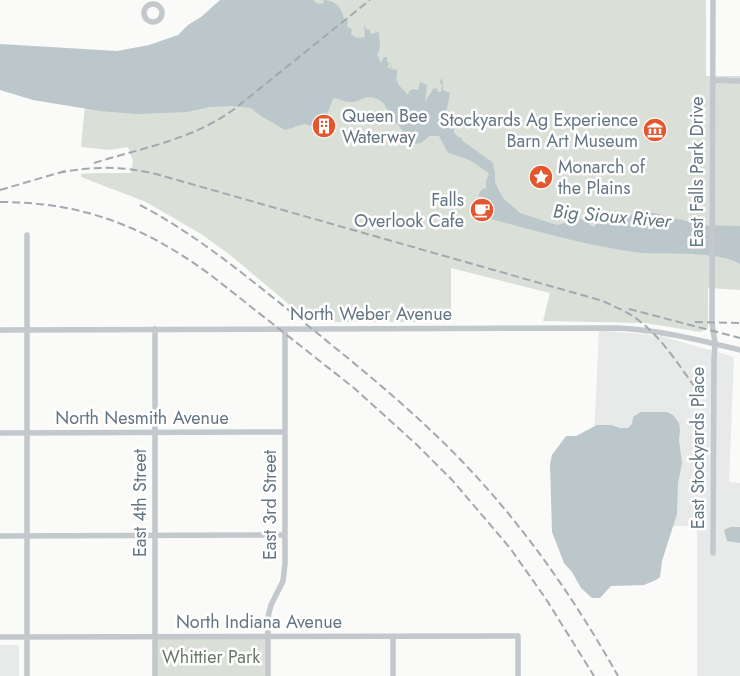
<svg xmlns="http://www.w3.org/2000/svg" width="740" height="676" font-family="Jost,sans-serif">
<rect width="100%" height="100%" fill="#fafaf8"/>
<path fill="#e8e9e9" d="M599,330L661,336L734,357L729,482L740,483V676H697V526H670L592,477Z
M0,645H19V676H0Z"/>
<path fill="#dadfd7" d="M249,0H706V76H740V290L708,288V328L700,332L645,323L543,321L550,293L451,268V322H310L229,254L201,234L146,202L81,177V174L96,173H131L133,161L128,147L109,150L81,147L89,65L150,59Z
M155,637L268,638V676H155Z"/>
<path fill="#bbc7cb" d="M220,0H313L318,4L324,3L323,0C334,0 342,7 344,19L348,20L347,27L352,29L351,35L358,38L365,37L364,24L366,29L369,30L370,28V34L379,32C378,40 383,47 377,54L381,63L384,57H387V61L390,64L387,67L390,68L392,63L391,69L397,70V76L396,80L398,82L396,96L405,97L408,95L409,91L413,89L418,90L420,82L427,85L425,102L433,89L437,88L438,92H441L442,86L440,82L441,78L443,83V90L450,93L445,119L449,124L451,123L454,128V133L458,137L462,138L461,147L463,151L486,162L490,160L495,171V182L499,191L504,199L520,213L557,225L585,218L589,221L590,225L594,227L597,223L599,224L628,215L654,213L690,222L698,225L740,226V264C715,249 663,256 634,252C584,245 536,231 487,218L491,200L478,196L481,190L486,188V181L489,174C485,164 459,156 448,153L439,136H429C414,152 409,140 400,127C398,124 394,122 392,118C387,111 386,101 375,98C365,94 359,103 349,102C344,102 339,98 334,98C329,104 330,115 321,119L318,128L304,124L285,130L261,116L251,108L231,106L210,107L187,112L137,114L100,111L33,100L0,90V44L117,51L149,45L178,35L188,25L201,17Z
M641,412H667L673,415L679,423L680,430L679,440L682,463L678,483L677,514L662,561L660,577L656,580L644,585L611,586L600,598H592L581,588L572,572L564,563L552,532L550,464L552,455L566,436H576L597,425H611L620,428H628L632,424L633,417Z
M730,527H740V543L727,541L724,530Z"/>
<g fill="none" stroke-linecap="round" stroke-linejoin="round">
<path stroke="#bbc7cb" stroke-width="11" d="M387,80L411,107
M449,138L488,166"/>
<path stroke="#c3c8cc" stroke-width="5.5" d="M713,0L712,323L715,343L714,360L713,553
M144 13a9 9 0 1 1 18 0a9 9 0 1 1-18 0Z
M713,80L740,81
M155,329V676
M0,330L618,328C660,330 699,340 740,350
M0,433L285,432
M0,536L285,535
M0,637L518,636V676
M393,637V676
M27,676V235
M268,676V617L271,605L283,581L285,564V330"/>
<path stroke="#a2aab0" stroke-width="2" stroke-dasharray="8 4" stroke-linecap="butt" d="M94,163C142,148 191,140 233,110L370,0
M58,173C92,166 122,166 156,174L603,301C612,306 622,309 631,315C658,332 676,361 694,386
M0,190L65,171
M0,202C83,202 146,227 212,276L354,388L416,444L453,481L510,548L546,599L594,676
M140,205C197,235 246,276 296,316C349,359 402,401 450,449C517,516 572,594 618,676
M629,309L740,338
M695,322L740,323"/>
</g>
<defs>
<g id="building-disc" transform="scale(1.25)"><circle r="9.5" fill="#e4572e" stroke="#fff"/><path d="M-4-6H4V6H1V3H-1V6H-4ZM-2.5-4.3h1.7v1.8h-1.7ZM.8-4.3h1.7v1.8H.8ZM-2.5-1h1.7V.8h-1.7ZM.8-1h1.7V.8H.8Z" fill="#fff"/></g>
<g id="museum-disc" transform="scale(1.25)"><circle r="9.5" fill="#e4572e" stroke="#fff"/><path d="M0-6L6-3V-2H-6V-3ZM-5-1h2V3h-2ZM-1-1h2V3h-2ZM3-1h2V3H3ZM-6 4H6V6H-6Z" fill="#fff"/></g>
<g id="sight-disc" transform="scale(1.25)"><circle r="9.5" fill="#e4572e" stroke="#fff"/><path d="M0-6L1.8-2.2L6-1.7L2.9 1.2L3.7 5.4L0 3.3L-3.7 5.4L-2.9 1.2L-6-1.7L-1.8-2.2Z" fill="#fff"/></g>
<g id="cafe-disc" transform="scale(1.25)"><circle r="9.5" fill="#e4572e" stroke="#fff"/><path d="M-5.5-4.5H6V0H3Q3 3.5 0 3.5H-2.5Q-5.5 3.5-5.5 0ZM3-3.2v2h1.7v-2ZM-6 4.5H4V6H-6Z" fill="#fff"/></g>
</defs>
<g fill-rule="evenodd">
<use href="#building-disc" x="324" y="126"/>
<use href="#museum-disc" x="655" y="130"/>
<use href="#sight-disc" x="541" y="177"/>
<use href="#cafe-disc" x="482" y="210"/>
</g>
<g text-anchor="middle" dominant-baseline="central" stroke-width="5" stroke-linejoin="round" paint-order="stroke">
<g font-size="18" fill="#657683" stroke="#fff" text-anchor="start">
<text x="342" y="116">Queen Bee<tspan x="342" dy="21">Waterway</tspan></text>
<text x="638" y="120" text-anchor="end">Stockyards Ag Experience<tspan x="638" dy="21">Barn Art Museum</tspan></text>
<text x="558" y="167">Monarch of<tspan x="558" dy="21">the Plains</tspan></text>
<text x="464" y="200" text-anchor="end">Falls<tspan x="464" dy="21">Overlook Cafe</tspan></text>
</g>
<g font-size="18" fill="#657683" stroke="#fff">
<text transform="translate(697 172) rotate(-90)">East Falls Park Drive</text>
<text x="371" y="314">North Weber Avenue</text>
<text x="142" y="418">North Nesmith Avenue</text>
<text transform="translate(698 448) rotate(-90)">East Stockyards Place</text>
<text transform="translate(140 503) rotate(-90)">East 4th Street</text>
<text transform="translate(270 505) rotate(-90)">East 3rd Street</text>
<text x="259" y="622">North Indiana Avenue</text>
</g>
<g font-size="18" fill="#687a64" stroke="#fff">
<text x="211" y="657">Whittier Park</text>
</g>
<g font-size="19" font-style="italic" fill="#60757c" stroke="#fff">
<text transform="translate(612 216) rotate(5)">Big Sioux River</text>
</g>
</g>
</svg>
